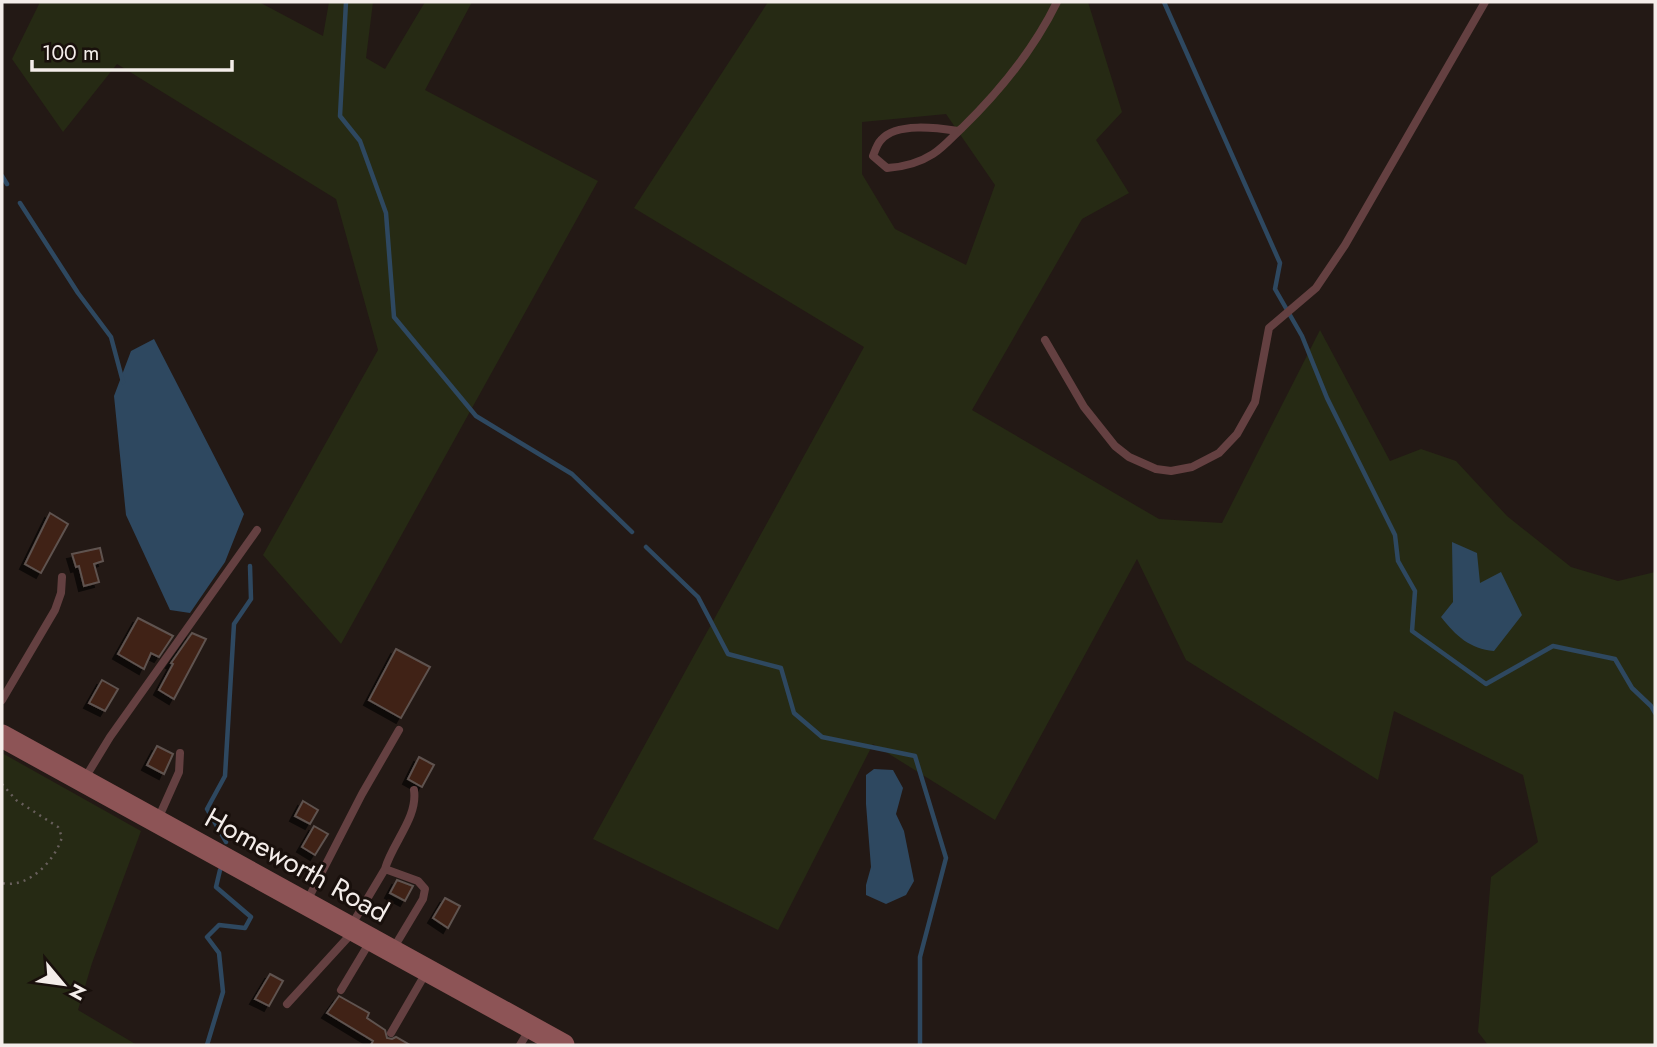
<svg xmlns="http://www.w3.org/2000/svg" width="1657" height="1047" font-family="Jost,sans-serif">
<defs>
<filter id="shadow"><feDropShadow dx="-5" dy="5" stdDeviation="0" flood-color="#0009"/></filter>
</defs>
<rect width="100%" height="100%" fill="#231915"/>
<path fill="#262a14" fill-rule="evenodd" d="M40,2H259L323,36L329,2H373L366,58L385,69L425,2H472L425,90L598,181L341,644L263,555L378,350L336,199L117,64L63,132L12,59Z
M768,2H1088L1122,112L1096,140L1129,193L1082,219L972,410L1159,519L1222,523L1320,330L1390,461L1421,449L1456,461L1507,516L1571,567L1618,581L1655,572V1045H1488L1478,1032L1491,877L1538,842L1523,775L1394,711L1378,780L1186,660L1137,559L995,820L873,744L778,930L593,839L864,347L634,208ZM946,114L995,185L966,265L895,229L862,174V122Z
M2,753L141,831L92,963L78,1010L137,1045H2Z"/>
<path fill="#2e4860" d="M154,339L244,514L225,562L190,613L170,610L126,515L114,396L131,351Z
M1452,542L1477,553L1480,583L1501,572L1522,615L1494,651C1470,649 1456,636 1441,617L1453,602Z
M874,769L893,770L903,788L896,814L904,831L914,881L906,895L886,904L866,895V885L871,867L866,804V775Z"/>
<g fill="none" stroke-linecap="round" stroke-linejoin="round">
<path stroke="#2e4860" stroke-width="4.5" d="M346,2L340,116L360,141L386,213L394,317L476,416L572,474L632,532
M1164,2L1280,263L1275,289L1302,336L1327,398L1395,535L1398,561L1415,591L1412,631L1486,684L1553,646L1615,659L1632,688L1651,706L1655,713
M2,176L7,184
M20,203L78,293L111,337L123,382
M646,547L698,597L728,654L781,668L794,713L822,737L915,756L946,858L920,957V1045
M226,842L207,809L225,776L234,624L251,599L250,566
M207,1045L223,992L219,953L207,937L219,925L245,928L251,917L216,887L220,870"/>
</g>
<path fill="#402115" stroke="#5f534f" stroke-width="2" filter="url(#shadow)" d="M50,513L68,524L41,573L25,564Z
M100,548L103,561L94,564L99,582L84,586L79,566L76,567L72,554Z
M138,618L173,636L159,657L151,653L144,669L118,654Z
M192,633L206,639L174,699L159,690L173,664L171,663Z
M396,649L430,667L401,718L369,700Z
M102,680L118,689L105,711L89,703Z
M157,746L173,754L164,774L147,765Z
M419,757L434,765L422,787L408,779Z
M303,801L318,810L310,824L295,816Z
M314,826L328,834L315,855L302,847Z
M397,880L413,886L405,901L390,893Z
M445,898L460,906L448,928L433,918Z
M270,974L283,981L269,1006L255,999Z
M339,996L369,1013L367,1018L385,1030L387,1038L392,1039L396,1037L410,1045H371L373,1041L327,1013Z"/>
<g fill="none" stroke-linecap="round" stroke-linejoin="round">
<path stroke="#685f5c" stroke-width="2.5" stroke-dasharray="2 5" stroke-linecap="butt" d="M2,784L16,800L58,827L62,837C55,861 28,889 2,883"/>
<path stroke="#644041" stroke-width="8" d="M958,131C938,128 896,122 881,140C877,144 875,151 873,156L887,168C904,167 919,163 933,154C944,147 953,136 962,128C1000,91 1034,49 1057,2
M1045,340L1084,407L1115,446L1129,457L1156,469L1171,471L1192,467L1219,453L1237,434L1255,402L1269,328L1316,288L1345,245L1485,2
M2,700L55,610L61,593L62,577
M85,778L110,737L257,530
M158,819L179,772L180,753
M385,869C392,843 418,818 414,790
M307,901L362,794L399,730
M351,926L385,869L418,881L425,889L423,899L393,949
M341,990L371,940
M287,1004L352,933
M391,1033L427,971
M520,1045L529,1030"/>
<path stroke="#8d5456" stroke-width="23" d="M2,736L563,1045"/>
</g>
<g text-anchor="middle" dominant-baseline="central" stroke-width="6" stroke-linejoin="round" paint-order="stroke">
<g font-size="28" fill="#f4edea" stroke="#19100c">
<text transform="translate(297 865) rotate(29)">Homeworth Road</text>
</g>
</g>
<rect width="1657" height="1047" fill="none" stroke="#f4edea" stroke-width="7"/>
<g transform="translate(63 984) rotate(119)" stroke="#19100c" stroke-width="5" paint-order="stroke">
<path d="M0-5L12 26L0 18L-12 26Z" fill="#f4edea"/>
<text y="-10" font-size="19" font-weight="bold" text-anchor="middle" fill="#f4edea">N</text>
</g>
<path d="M32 60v10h200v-10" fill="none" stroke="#f4edea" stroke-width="3.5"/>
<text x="42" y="60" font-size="21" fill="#f4edea" stroke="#19100c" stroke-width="5" paint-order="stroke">100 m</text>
</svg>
